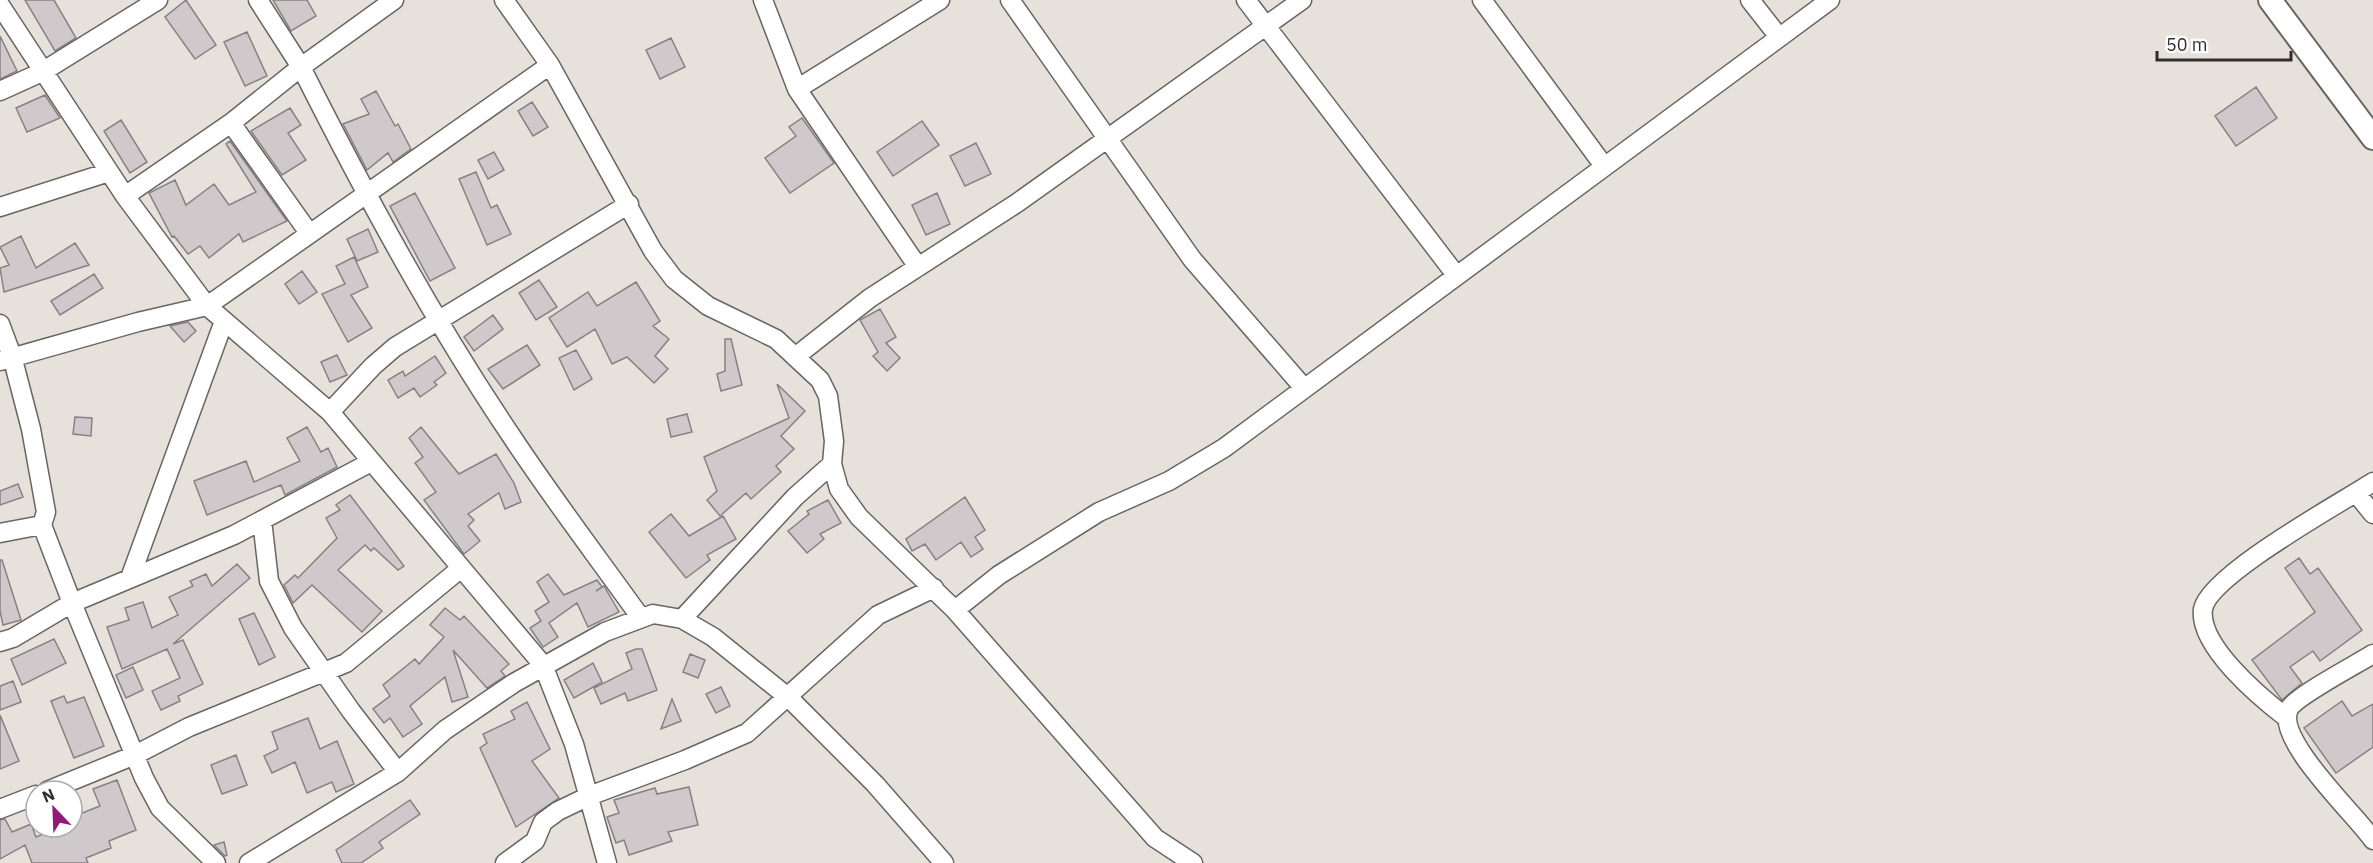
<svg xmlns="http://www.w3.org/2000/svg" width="2373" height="863" font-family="'IBM Plex Sans',sans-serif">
<rect width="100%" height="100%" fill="#e7e1dc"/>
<path fill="#d0c9cc" stroke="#888184" stroke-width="1.5" d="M25,0H54L76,38L55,51Z
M186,0L216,45L195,59L165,17Z
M273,0H307L316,16L291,31Z
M247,32L267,76L245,86L224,42Z
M0,36L17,71L0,79Z
M671,38L685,67L660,79L646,50Z
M2256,87L2277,118L2236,146L2215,116Z
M376,91L395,126L398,124L411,149L393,162L388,153L367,170L343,124L369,114L361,99Z
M45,95L60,118L27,132L16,108Z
M532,102L548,127L533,136L518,111Z
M290,108L301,125L288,133L306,160L282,175L251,131Z
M802,118L834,163L790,193L765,158L796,136L789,127Z
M121,120L147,162L130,173L104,131Z
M922,121L939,145L893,176L877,152Z
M230,141L287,221L243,242L239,234L209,258L200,246L188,254L174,236L172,237L149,193L175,180L186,205L214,184L229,205L256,192L226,144Z
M976,143L991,174L965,186L950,156Z
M494,152L504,170L488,179L478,160Z
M476,172L491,208L497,205L511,234L487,245L459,179Z
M415,193L455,268L430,281L390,206Z
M937,193L950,224L926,235L912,205Z
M368,229L378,252L357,261L347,239Z
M21,236L36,268L75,243L89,265L4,292L0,268L9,265L0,247Z
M354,257L368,287L351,295L372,328L348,342L322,294L345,284L336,266Z
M302,271L317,292L299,304L285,284Z
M94,274L103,288L60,315L51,301Z
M539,280L557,307L536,320L519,293Z
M636,282L660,321L653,326L669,339L655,356L668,369L654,383L627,357L612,364L595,329L567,347L549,318L588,292L597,306Z
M880,309L896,337L886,343L900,358L887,371L873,356L878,352L860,320Z
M493,315L503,329L474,351L464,337Z
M188,322L196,331L184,342L170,326Z
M725,339H731L742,385L721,391L717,374L725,371Z
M527,345L540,365L503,389L488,369Z
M576,350L592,379L574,390L559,358Z
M337,355L347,375L330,382L321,362Z
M435,356L446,373L434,382L437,385L420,397L414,388L398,398L388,380L403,371L405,376Z
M777,384L805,411L781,436L794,449L776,466L781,472L751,499L746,493L720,516L707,500L717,491L704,457L789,418Z
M687,414L692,432L671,437L667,419Z
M75,417L92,418L91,436L73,434Z
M307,427L321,452L328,448L337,467L285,495L281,485L207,515L194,481L246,461L254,482L300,461L287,438Z
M421,427L459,474L496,454L514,483L521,502L505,509L499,493L468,514L474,520L468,526L480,541L464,554L424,500L436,492L415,463L423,457L409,438Z
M18,484L23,497L0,505V491Z
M350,495L404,566L398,570L374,548L371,551L365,545L338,570L382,611L362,632L312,585L293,603L284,585L295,575L298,578L337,538L326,518L340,510L336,505Z
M965,497L985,530L975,537L983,549L971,557L961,542L936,560L925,544L912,551L906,539Z
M828,500L841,523L820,534L824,539L807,553L788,531L809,514L807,511Z
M671,514L689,536L723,516L736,539L707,555L710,560L686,578L649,532Z
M2299,558L2310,574L2318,568L2362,630L2320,661L2313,651L2290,667L2302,683L2282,700L2252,660L2315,612L2285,568Z
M0,560H2L21,620L3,625L0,611Z
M237,564L250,578L173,644L183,640L203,684L178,696L180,701L161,710L152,691L180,678L167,649L122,669L107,627L129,620L125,608L143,602L152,628L178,615L169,597L193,586L190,581L206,574L212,586Z
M548,574L564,595L597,580L602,587L596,591L604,586L619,612L588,627L577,603L549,623L558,637L543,647L530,628L541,621L535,611L549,602L537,582Z
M445,608L460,620L464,616L509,664L501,671L505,676L487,688L453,650L468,697L452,702L445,677L410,706L422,724L403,737L390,718L384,723L373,709L390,696L383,685L415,659L419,664L444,637L430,625Z
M254,613L275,657L259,665L239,619Z
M54,639L66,663L22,685L11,659Z
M636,649H642L657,690L628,701L625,693L601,704L594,688L632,669L626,653Z
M690,654L705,660L698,678L683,672Z
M593,663L602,682L574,698L564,680Z
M133,667L143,690L126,698L116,675Z
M13,681L21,702L0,710V686Z
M721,687L730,706L716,713L706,694Z
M64,696L67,703L84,697L104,746L74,758L51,701Z
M672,699L681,721L661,729Z
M2342,701L2352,716L2373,704V747L2336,773L2304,728Z
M527,702L550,749L532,761L559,798L516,827L480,748L487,743L483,734L515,719L511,711Z
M0,715L19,761L0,769Z
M308,718L320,749L337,741L354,784L336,792L332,782L307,793L295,762L272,773L264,756L278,749L272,732Z
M236,755L247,785L222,794L211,765Z
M117,780L136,830L109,841L111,848L86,858L88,863H32L25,845L0,859V820L5,819L12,832L31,824L36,837L61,827H72V817L100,806L93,789Z
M689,787L698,825L668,832L672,841L629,855L624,840L616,843L607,817L619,813L614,800L655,788L657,794Z
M410,800L420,814L379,842L383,848L361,863H342L336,850Z
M224,842L227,855L225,856L214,845Z"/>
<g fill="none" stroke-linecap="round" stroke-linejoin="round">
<g stroke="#6a6561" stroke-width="21">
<path id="minor" d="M394,0L301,67C365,194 433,320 512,437C553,499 598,558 641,618
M504,0L550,65L653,251L674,279L708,306L776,339L820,380L828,396L834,441L832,464L839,489L859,517L955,610L1155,838L1193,863
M763,0L797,89L918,267
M1010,0L1192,259L1304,388
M1246,0L1456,275
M1482,0L1604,166
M1750,0L1779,37
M0,5L125,196L207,306L330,412L543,665L574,744L607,863
M797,89L940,0
M0,91L42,72L158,0
M231,123L309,233
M125,196L231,123L301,67L258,0
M0,207L109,172
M0,324L12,356L31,429L46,512L42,525L72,603L144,778L160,808L216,863
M795,357L870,298L1017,203L1302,0
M0,361L138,322L207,306L550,65
M330,412L373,366L395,347L629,204
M2356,493L2373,514
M262,520L269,581L293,628L351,711L398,772
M0,533L42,525
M130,578L224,321
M955,610L999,575L1099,512L1169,481L1224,448L1830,0
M682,619L795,497L832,464
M0,642L13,638L72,603L234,535L371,462
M2373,654C2357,664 2296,696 2289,709C2274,739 2356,815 2373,840
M2287,718C2261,698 2198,646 2203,609C2209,575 2341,503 2373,482
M47,791L135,755L189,727L346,663L460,569
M0,809L36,795
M249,863L398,772L445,730L514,683L605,632L653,614L682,619L713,637L789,698L875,784L944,863
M505,863L535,841L543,822L558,811L589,796L685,760L747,733L878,615L934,588"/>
</g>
<g stroke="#6a6561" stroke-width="26">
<path id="tertiary" d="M2270,0L2373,138"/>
</g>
<use href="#minor" stroke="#fff" stroke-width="18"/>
<use href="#tertiary" stroke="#fff" stroke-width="22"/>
</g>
<g transform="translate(54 809) rotate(337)"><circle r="28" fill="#ffffff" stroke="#acabab" stroke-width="1.5"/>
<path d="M0-4.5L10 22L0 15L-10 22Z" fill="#901979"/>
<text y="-9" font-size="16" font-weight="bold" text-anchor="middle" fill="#302d2c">N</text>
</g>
<path d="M2157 51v9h134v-9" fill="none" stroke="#302d2c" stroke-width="3"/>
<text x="2166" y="51" font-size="18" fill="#302d2c" stroke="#ffffff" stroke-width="4.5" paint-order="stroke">50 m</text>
</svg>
